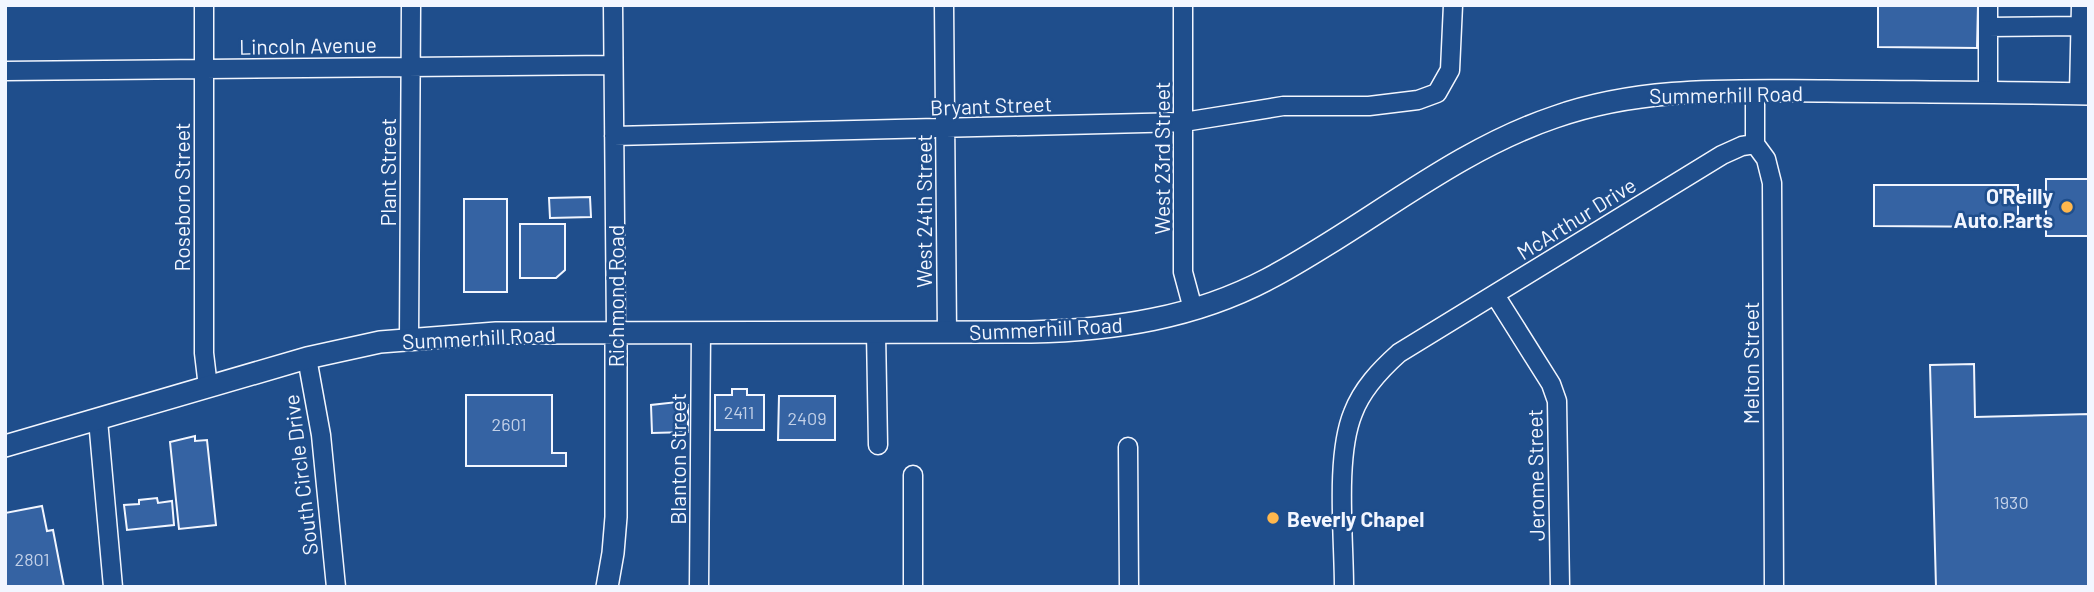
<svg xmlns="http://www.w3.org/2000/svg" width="2094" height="592" font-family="Barlow,sans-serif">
<rect width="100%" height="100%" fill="#1f4e8c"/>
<path fill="#3563a3" stroke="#f2f6ff" stroke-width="2" d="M1878,5H1978L1977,48L1878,47Z
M2046,179H2089V236H2046Z
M1874,185H2018V227L1874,226Z
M590,197L591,217L550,218L549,198Z
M464,199H507V292H464Z
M520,224H565V270L556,278H520Z
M1974,364L1975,417L2089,414V587H1936L1930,365Z
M732,389H747V395H764V430H715V395H732Z
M466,395H552V453H566V466H466Z
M779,396H835V440H778Z
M677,402V405H688V432L652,433L651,405Z
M195,436V441L207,440L216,525L179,529L170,442Z
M157,498L158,503L172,501L174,525L127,530L124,505L139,504V500Z
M42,506L47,531L53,530L64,587H5V513Z"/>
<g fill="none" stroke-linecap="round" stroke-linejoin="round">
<g stroke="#f2f6ff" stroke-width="21">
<path id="minor" d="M204,5V353L208,387
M613,5L616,332
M944,5L947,332
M1183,5V272L1193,309
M1988,27L2081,26
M5,71L612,65
M1755,91V144
M1988,92V5
M2079,93L2081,5
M614,136L1184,122L1283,106H1369L1418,100L1437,93L1450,70L1453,5
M1755,144L1766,159L1772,183L1774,587
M1495,295L1551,384L1557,401L1560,587
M876,332L878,445
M409,339L411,5
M307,358L321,435L336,587
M98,420L113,587
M1128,447L1129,587
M913,475V587
M699,587L701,332
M1344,587C1344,538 1335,457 1353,413C1362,389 1380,370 1399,353L1722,155L1742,146L1755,144"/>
</g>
<g stroke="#f2f6ff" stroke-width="24">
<path id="major" d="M5,446L307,358L380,342L496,333L1031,332C1114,330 1194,318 1268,279C1365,228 1451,152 1555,117C1643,86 1734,91 1826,91C1914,92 2001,92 2089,94
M607,587L613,553L616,517V332"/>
</g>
<use href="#minor" stroke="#1f4e8c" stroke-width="18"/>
<use href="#major" stroke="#1f4e8c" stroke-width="21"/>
</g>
<g fill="#ffb74d" stroke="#1f4e8c" stroke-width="2.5">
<circle cx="2067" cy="207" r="7"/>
<circle cx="1273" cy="518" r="7"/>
</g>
<g text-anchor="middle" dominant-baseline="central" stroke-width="5" stroke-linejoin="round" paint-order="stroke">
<g font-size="18" fill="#c3d1e8">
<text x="739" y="412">2411</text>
<text x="807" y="418">2409</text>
<text x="509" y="424">2601</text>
<text x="2011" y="502">1930</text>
<text x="32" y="559">2801</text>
</g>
<g font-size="21" fill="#f2f6ff" stroke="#1f4e8c">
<text transform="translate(308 45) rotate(-1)">Lincoln Avenue</text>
<text transform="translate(1726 94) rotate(-1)">Summerhill Road</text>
<text transform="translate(991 105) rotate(-2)">Bryant Street</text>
<text transform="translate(1161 158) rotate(-90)">West 23rd Street</text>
<text transform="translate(387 172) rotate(-90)">Plant Street</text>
<text transform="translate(181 197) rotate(-90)">Roseboro Street</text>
<text transform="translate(923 211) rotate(-90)">West 24th Street</text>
<text transform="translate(1576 218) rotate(-32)">McArthur Drive</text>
<text transform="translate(615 296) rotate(-90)">Richmond Road</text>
<text transform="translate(1046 328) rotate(-3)">Summerhill Road</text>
<text transform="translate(479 337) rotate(-3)">Summerhill Road</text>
<text transform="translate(1750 363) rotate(-90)">Melton Street</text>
<text transform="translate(677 459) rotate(-90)">Blanton Street</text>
<text transform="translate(300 475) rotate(-97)">South Circle Drive</text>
<text transform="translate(1535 475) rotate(-91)">Jerome Street</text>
</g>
<g font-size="21" font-weight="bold" fill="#f2f6ff" stroke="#1f4e8c" text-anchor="end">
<text x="2053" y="195">O'Reilly<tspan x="2053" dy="24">Auto Parts</tspan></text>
<text x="1287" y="518" text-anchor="start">Beverly Chapel</text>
</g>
</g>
<rect width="2094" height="592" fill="none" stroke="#f2f6ff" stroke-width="14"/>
</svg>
